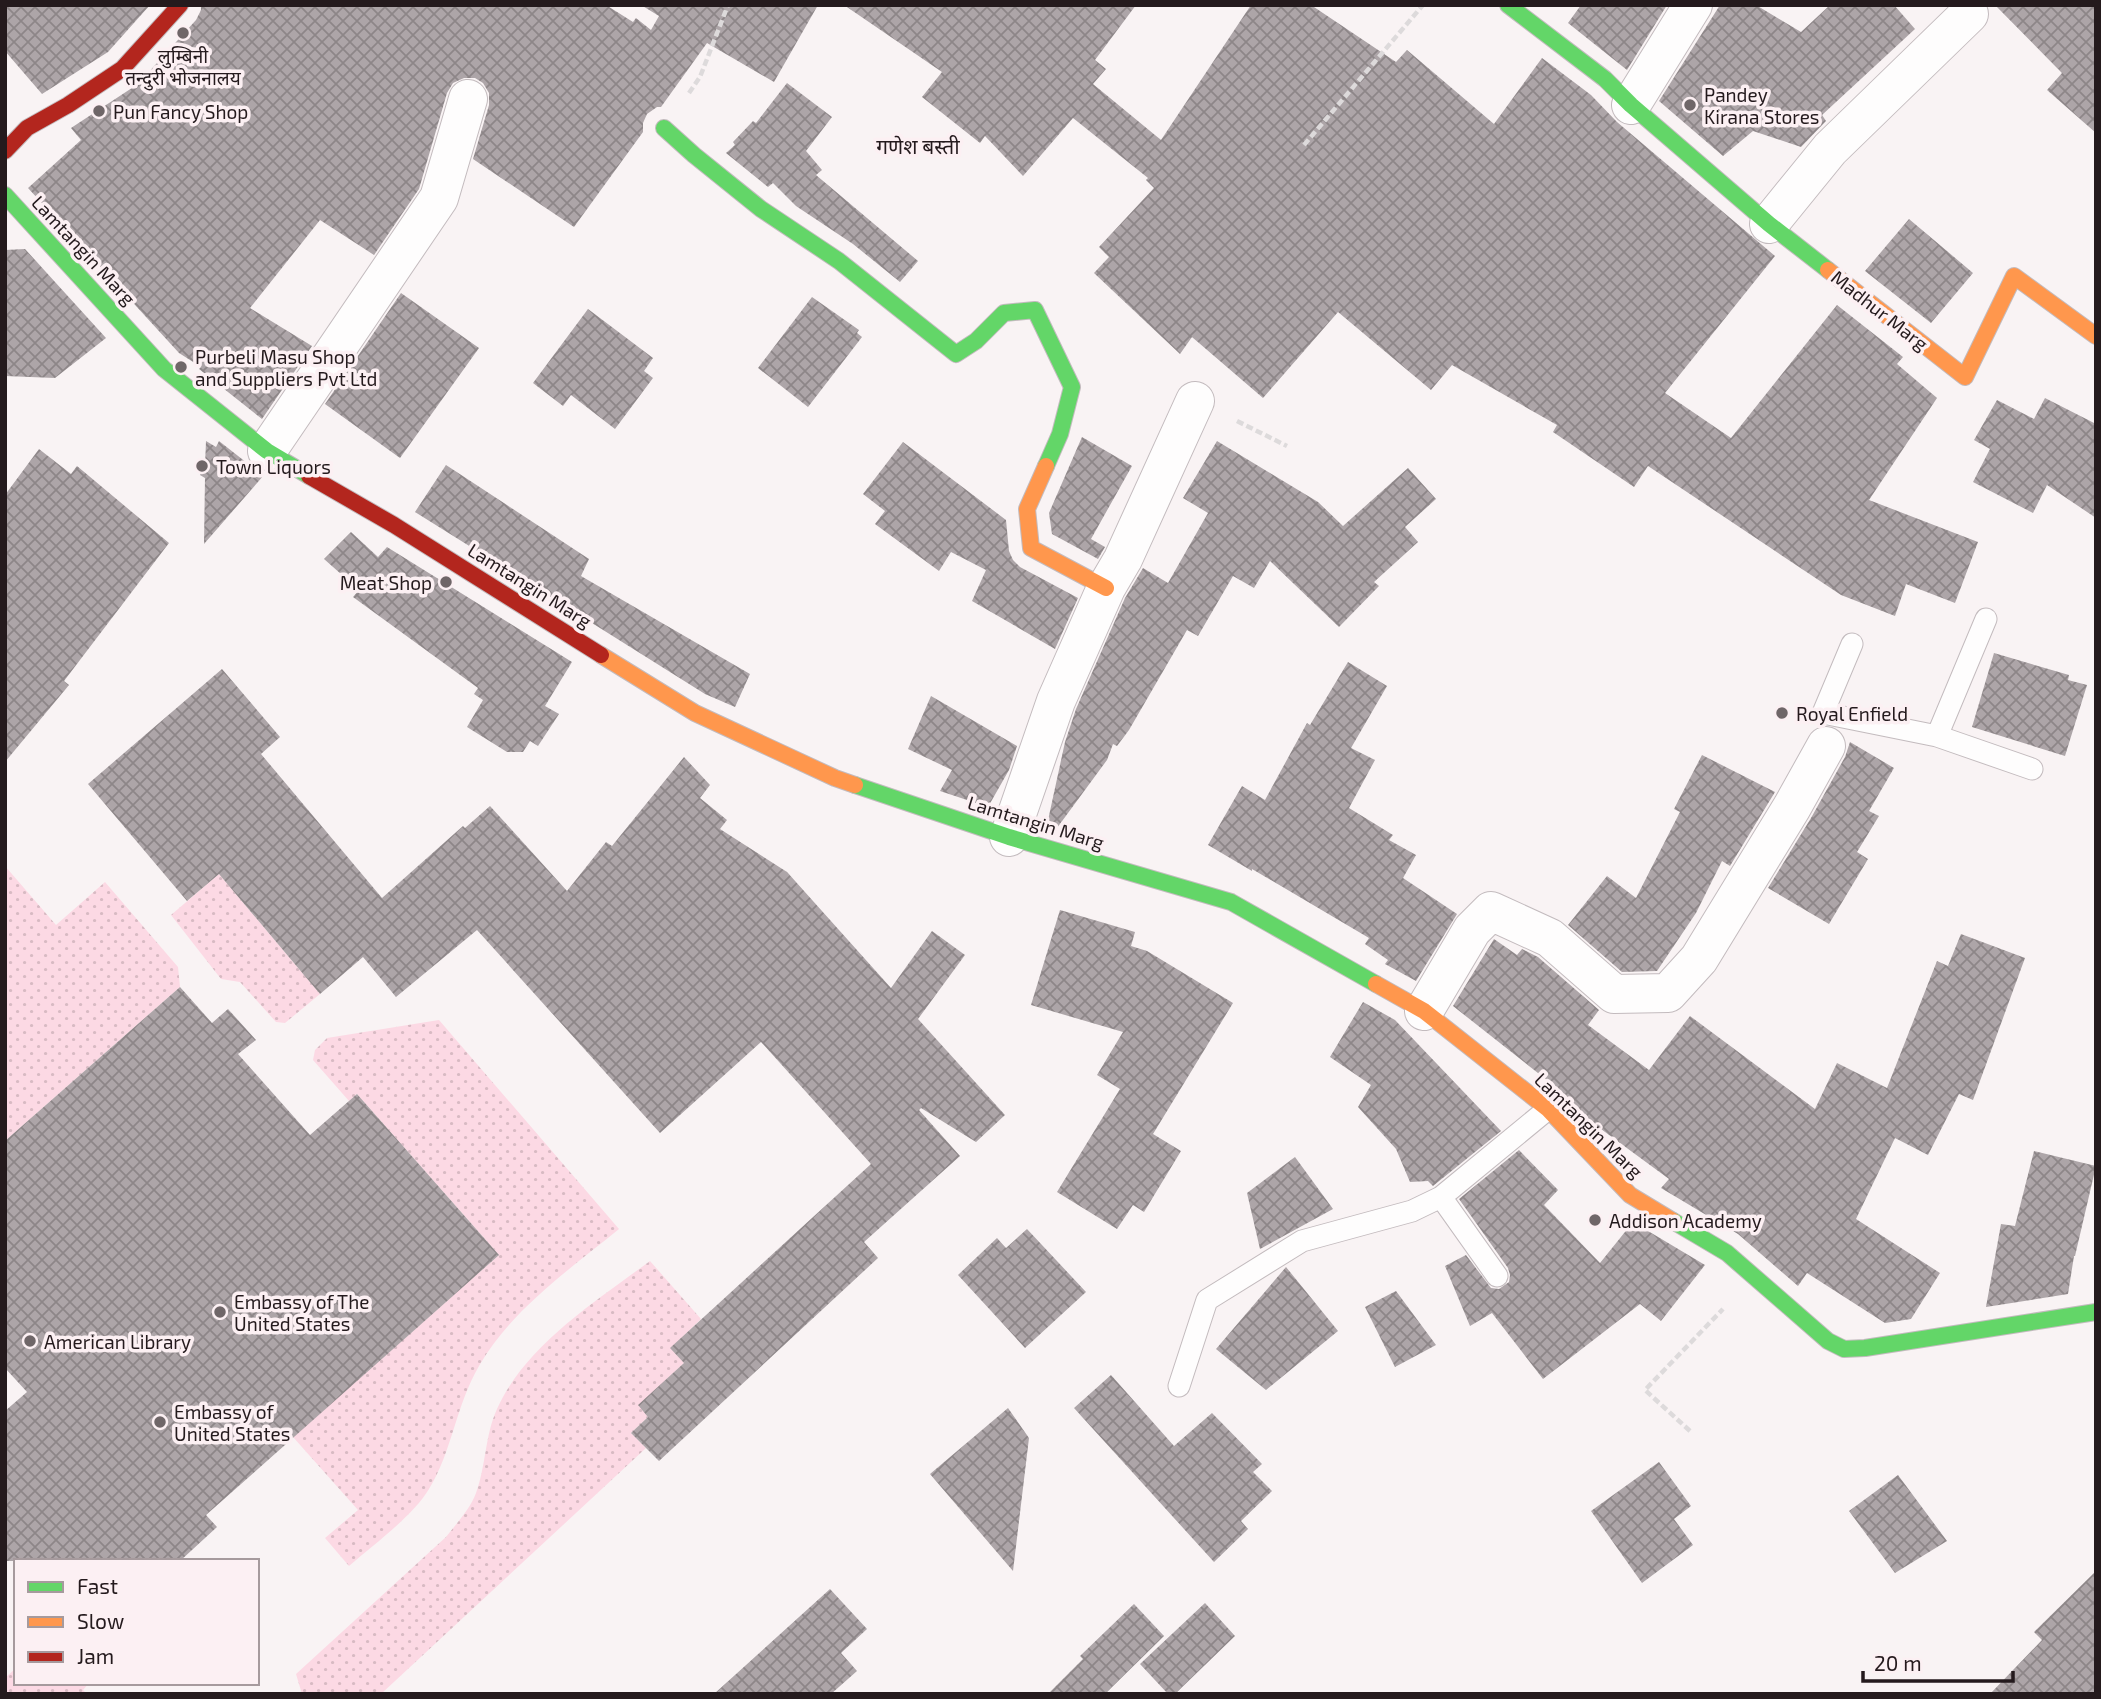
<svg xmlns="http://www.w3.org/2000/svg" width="2101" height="1699" viewBox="0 0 2101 1699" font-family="'Exo 2','Noto Sans Devanagari',sans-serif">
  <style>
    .grass { fill: url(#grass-dots) }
    .building { fill: url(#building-cross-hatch) }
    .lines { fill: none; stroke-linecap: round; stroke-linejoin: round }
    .lane-casing { stroke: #c3bbbe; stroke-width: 23 }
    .street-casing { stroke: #c3bbbe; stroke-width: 40 }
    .fast-casing { stroke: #c3bbbe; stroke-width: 18 }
    .slow-casing { stroke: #c3bbbe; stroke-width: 18 }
    .jam-casing { stroke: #c3bbbe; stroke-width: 18 }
    .path { stroke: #dddadb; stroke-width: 4.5; stroke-dasharray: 7 3.5; stroke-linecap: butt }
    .lane { stroke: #fefdfd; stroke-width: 21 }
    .street { stroke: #fefdfd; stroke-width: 38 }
    .fast { stroke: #63d668; stroke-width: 16 }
    .slow { stroke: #ff974d; stroke-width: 16 }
    .jam { stroke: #b3261e; stroke-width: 16 }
    .poi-dot { fill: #6f6668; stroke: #fcf0f3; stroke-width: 2.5 }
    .labels { text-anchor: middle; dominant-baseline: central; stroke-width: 7; stroke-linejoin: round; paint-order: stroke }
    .poi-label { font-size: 19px; fill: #241a1d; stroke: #fcf0f3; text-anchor: start }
    .street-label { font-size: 19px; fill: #241a1d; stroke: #fcf0f3 }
    .neighbourhood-label { font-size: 21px; fill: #241a1d; stroke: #fcf0f3 }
  </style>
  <defs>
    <pattern id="grass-dots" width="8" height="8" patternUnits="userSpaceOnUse" patternTransform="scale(1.75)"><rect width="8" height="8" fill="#fcd9e4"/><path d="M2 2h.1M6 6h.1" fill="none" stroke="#d8bac3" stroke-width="1.8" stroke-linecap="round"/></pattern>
    <pattern id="building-cross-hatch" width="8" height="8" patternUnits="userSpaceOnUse" patternTransform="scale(1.75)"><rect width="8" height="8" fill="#ada5a8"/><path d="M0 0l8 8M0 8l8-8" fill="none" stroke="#8d8688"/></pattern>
  </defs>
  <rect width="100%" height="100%" fill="#f9f3f4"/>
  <path class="grass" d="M5,866L56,925L105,882L178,967L180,987L5,1141Z
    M219,874L320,994L285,1023L276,1022L240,982L221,979L171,915Z
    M439,1020L619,1229C569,1270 512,1309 479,1366C456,1405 452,1452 429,1489C413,1516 373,1545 349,1566L325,1538L358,1510L293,1437L499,1255L357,1094L349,1101L313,1060L315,1050L327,1038Z
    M650,1261L701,1319L671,1348L684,1363L639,1405L648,1417L631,1433L646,1448L381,1694H302L296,1674L446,1537C457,1523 470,1509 476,1493C486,1466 485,1435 497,1409C525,1346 596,1301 650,1261Z
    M16,1668V1683H89L83,1690L87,1694H5V1678Z"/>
  <path class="building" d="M5,5H150L108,52L42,94L5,51Z
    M201,5H606L633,22L636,18L651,30L659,16L641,5H818L774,82L707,43L661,107H657L647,114L643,123V132L574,227L473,159L489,105V93L483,83L475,78H464L453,83L447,93L419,189L374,255L320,220L250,308L312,346L262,419L199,369L201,367L179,353L28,188L81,140L71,128L138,84L196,20L201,10Z
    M844,5H1136L1095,60L1106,69L1093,84L1161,140L1251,5H1311L1396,62L1407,50L1494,124L1542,58L1591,95L1617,122L1775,256L1665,393L1731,438L1837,305L1903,357L1897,364L1937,398L1869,500L1978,542L1955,603L1906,584L1895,616L1841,595L1648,466L1634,487L1553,432L1557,425L1452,365L1431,390L1338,312L1263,398L1192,337L1180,354L1094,273L1109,257L1099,247L1154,188L1146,180L1148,178L1073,118L1023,176L985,136L980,143L922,97L942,72Z
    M1581,5H1667L1627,70L1568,23Z
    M1720,5H1756L1801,32L1830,5H1894L1915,29L1822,115L1826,121L1801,147L1753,131L1723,156L1659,101Z
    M1995,5H2096V133L2047,90L2062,73Z
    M787,83L832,117L806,151L822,170L816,175L918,261L900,282L853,244L796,206L773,183L768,187L726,153L735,145L733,142L753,121L756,123Z
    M1909,219L1973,273L1931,323L1865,271Z
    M25,249L106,338L55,378L5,376V250Z
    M401,293L479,348L400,458L325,404Z
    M812,297L859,330L857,333L862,337L808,407L758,368Z
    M588,309L653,358L644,371L653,378L615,429L571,395L563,406L533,383Z
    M2045,398L2096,424V518L2047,485L2033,513L1973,482L1990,449L1974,440L1997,400L2034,419Z
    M1082,437L1132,466L1091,539L1105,547L1098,559L1052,534L1049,513Z
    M206,441L216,447L219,441L247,463L246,464L264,475L204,544L205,478L200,475L205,466Z
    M1217,441L1318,502L1343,526L1408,468L1436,499L1405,527L1418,542L1374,582L1379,586L1339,627L1270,561L1254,588L1233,576L1198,636L1187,630L1129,730L1117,746L1113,744L1107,760L1057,828L1047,825L1065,742L1076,709L1125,598L1143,568L1168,583L1208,513L1183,498Z
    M903,442L1006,520L1009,551L1013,560L1020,567L1078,598L1055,649L972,601L986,570L951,552L939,571L875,524L885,511L863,494Z
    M39,449L71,474L77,466L169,543L64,681L69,685L5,762V495Z
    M446,465L589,559L581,576L750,674L735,707L705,694L415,512Z
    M351,532L378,557L387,547L572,662L545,706L559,714L538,746L530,741L523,752H507L467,727L483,700L474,694L478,688L353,597L359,590L324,559Z
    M1994,653L2069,675L2068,680L2087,685L2065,756L1972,727Z
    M1348,662L1387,686L1351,748L1375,760L1349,808L1393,835L1389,840L1416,855L1403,878L1457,914L1416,981L1385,964L1388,960L1365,944L1369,938L1252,869V871L1208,845L1242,786L1265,800L1307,723L1310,725Z
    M222,669L280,737L261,754L382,898L463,826L465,828L490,806L567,891L606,842L612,846L684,757L710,785L700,798L727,820L720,829L787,872L891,988L932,931L965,955L918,1019L1005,1115L976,1142L921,1108L919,1110L960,1156L864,1242L878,1258L659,1461L631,1433L648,1417L638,1405L684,1363L670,1348L871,1164L761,1042L660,1133L477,930L396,997L363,957L320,994L219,874L187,901L88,784Z
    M931,696L1017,746L1009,770L988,807L940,791L952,770L908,749Z
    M1850,742L1894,768L1869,811L1879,816L1857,852L1868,859L1829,924L1768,888L1811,818L1845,757Z
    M1702,755L1775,792L1730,866L1722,861L1696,913L1657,971L1622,972L1568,925L1607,876L1636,898L1680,812L1674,809Z
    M1060,910L1135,932L1131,946L1147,951L1233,1003L1153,1134L1181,1151L1144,1212L1133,1205L1117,1229L1057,1192L1120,1089L1097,1075L1123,1032L1031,1005Z
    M1961,934L2025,958L1973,1100L1959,1094L1928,1155L1895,1138L1856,1219L1940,1273L1911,1319L1885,1323L1807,1273L1798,1286L1738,1234L1661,1188L1669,1179L1586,1118L1562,1092L1453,1006L1494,939L1517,955L1522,949L1538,957L1599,1010L1588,1025L1649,1070L1690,1016L1815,1109L1837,1063L1887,1088L1937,961L1948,966Z
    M180,987L212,1023L228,1009L256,1040L238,1054L310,1135L357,1094L499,1255L206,1515L217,1527L180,1561H5V1411L27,1392L5,1368V1141Z
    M1363,1002L1395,1020L1501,1131L1433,1186L1428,1181L1410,1182L1396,1149L1358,1107L1371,1085L1330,1057Z
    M1519,1150L1558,1190L1544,1205L1600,1263L1633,1222L1705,1265L1661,1321L1640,1304L1543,1379L1492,1313L1470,1326L1445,1266L1466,1255L1491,1288L1499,1289L1509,1282L1510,1275L1508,1268L1459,1199Z
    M2034,1151L2096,1166L2075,1256H2074L2068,1294L1986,1307L2001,1224L2015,1226Z
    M1295,1157L1333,1209L1260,1249L1247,1193Z
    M1027,1229L1086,1292L1025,1348L958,1275L997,1238L1006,1248Z
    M1286,1267L1338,1331L1266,1390L1216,1349Z
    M1396,1291L1436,1345L1395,1367L1365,1307Z
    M1111,1375L1174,1446L1212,1413L1262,1464L1253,1472L1272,1491L1241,1521L1248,1529L1214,1562L1074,1408Z
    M1008,1408L1029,1438L1013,1571L930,1474Z
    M1659,1462L1691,1506L1674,1519L1693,1545L1642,1583L1591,1511Z
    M1898,1475L1947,1541L1895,1573L1849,1511Z
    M2096,1571V1694H1990L2042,1640L2034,1632Z
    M830,1589L867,1629L841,1653L857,1671L831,1694H714Z
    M1205,1603L1235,1636L1175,1694H1168L1140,1664Z
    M1134,1604L1164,1636L1105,1694H1048L1083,1659L1080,1656Z"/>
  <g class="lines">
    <g class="lane-casing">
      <path id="lane" d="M1852,644L1823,713L1937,736L2032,769
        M1937,736L1986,619
        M1497,1276L1441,1197L1548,1109
        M1179,1386L1207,1300L1302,1241L1412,1211L1441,1197"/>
    </g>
    <g class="street-casing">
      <path id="street" d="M1631,105L1693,5
        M1769,224L1830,149L1969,14
        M267,451L439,198L468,99
        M1009,837L1056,701L1106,588L1123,559L1195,401
        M1424,1011L1472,930L1491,911L1550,938L1614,994L1668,993L1699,959L1792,807L1826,746"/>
    </g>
    <g class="fast-casing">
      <path id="fast" d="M1508,5L1605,79L1631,105L1769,224L1828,270
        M664,128L694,155L761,209L839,261L956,354L976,341L1004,313L1035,310L1072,387L1060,434L1046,466
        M5,195L164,369L267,451L309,476
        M855,785L1009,837L1231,902L1376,984
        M1673,1221L1727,1253L1828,1341L1844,1349L1865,1348L2096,1312"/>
    </g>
    <g class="slow-casing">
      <path id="slow" d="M1828,270L1965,377L2014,276L2096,336
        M1046,466L1027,509L1031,548L1106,588
        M601,655L695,713L835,778L855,785
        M1376,984L1424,1011L1548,1109L1630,1195L1673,1221"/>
    </g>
    <g class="jam-casing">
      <path id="jam" d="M5,151L27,128L68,105L122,69L180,5
        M309,476L394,525L601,655"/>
    </g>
    <path class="path" d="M689,93L700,77L728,5
      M1304,145L1423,5
      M1237,421L1287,446
      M1690,1431L1645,1390L1723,1309"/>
    <use href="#lane" class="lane"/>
    <use href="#street" class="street"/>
    <use href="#fast" class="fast"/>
    <use href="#slow" class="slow"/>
    <use href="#jam" class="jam"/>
  </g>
  <g class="poi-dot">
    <circle cx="183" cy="33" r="7"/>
    <circle cx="1690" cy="105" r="7"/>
    <circle cx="99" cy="111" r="7"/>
    <circle cx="181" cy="367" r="7"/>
    <circle cx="202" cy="466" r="7"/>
    <circle cx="446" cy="582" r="7"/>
    <circle cx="1782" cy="713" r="7"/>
    <circle cx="1595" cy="1220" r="7"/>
    <circle cx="220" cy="1312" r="7"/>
    <circle cx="30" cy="1341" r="7"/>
    <circle cx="160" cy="1422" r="7"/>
  </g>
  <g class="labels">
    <g class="poi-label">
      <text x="183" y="55" text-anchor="middle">लुम्बिनी<tspan x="183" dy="22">तन्दुरी भोजनालय</tspan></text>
      <text x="1704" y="94">Pandey<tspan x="1704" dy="22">Kirana Stores</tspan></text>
      <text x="113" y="111">Pun Fancy Shop</text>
      <text x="195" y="356">Purbeli Masu Shop<tspan x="195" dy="22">and Suppliers Pvt Ltd</tspan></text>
      <text x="216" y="466">Town Liquors</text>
      <text x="432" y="582" text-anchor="end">Meat Shop</text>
      <text x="1796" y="713">Royal Enfield</text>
      <text x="1609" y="1220">Addison Academy</text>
      <text x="234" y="1301">Embassy of The<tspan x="234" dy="22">United States</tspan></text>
      <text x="44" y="1341">American Library</text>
      <text x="174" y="1411">Embassy of<tspan x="174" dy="22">United States</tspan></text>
    </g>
    <g class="street-label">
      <text transform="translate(84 250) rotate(47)">Lamtangin Marg</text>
      <text transform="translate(1880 310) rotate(38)">Madhur Marg</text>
      <text transform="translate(530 585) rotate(32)">Lamtangin Marg</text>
      <text transform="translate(1036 822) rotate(17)">Lamtangin Marg</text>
      <text transform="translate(1589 1125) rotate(44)">Lamtangin Marg</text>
    </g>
    <g class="neighbourhood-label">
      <text x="918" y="145">गणेश बस्ती</text>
    </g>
  </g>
  <rect width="2101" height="1699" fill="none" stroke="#241a1d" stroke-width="14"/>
  <rect x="14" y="1559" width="245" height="126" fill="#fcf0f3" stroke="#a69a9d" stroke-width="2"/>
  <rect x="28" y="1582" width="35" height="10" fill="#63d668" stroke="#a69a9d" stroke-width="2"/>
  <text x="77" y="1594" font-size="21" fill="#241a1d">Fast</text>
  <rect x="28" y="1617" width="35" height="10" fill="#ff974d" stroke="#a69a9d" stroke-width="2"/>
  <text x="77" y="1629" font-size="21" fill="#241a1d">Slow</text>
  <rect x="28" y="1652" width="35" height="10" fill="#b3261e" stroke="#a69a9d" stroke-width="2"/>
  <text x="77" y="1664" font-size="21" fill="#241a1d">Jam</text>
  <path d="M1863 1671v10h150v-10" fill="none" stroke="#241a1d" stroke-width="3.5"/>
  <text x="1874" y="1671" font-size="21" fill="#241a1d" stroke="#fcf0f3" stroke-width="5" paint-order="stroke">20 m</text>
</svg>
